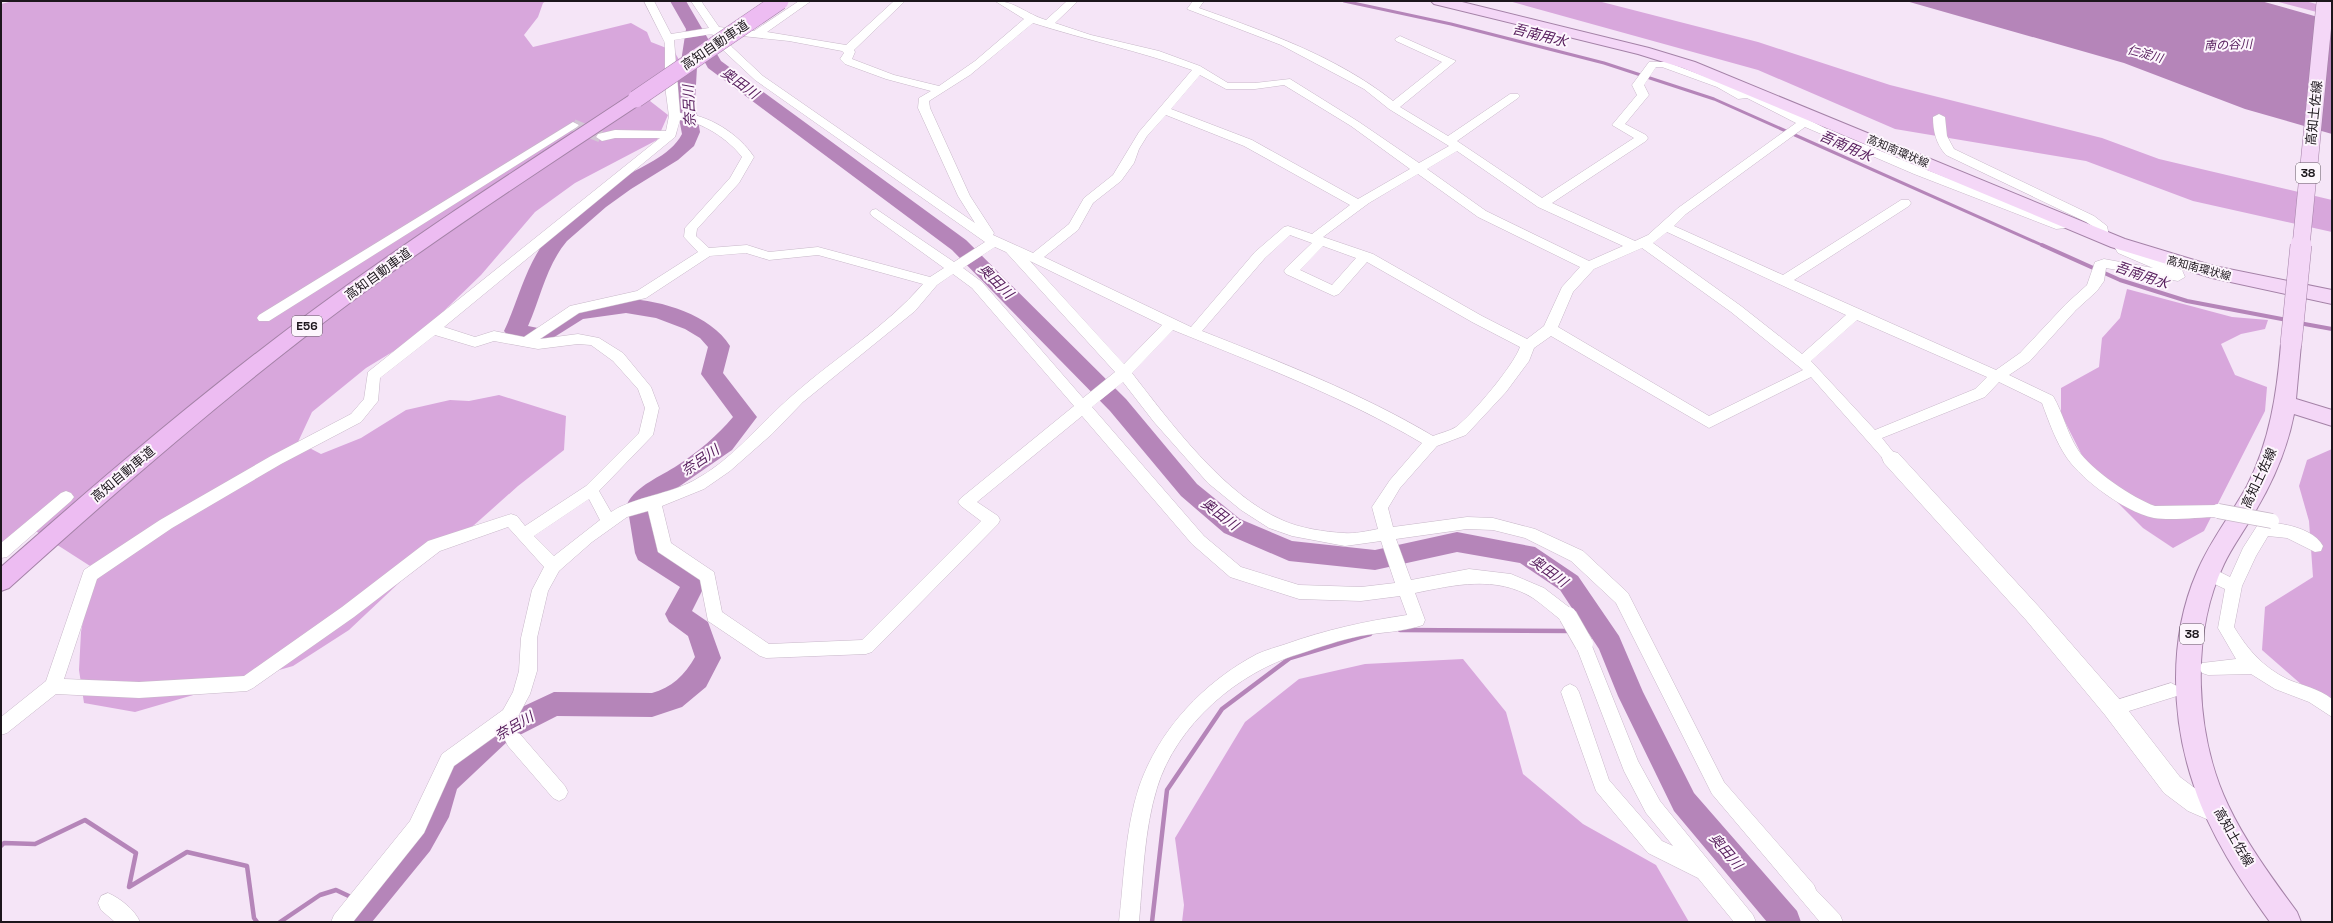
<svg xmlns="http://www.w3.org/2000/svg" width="2333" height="923" viewBox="0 0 2333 923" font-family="'Space Grotesk','Noto Sans JP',sans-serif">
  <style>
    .forest { fill: #d8a7dc }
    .water { fill: #b585b9 }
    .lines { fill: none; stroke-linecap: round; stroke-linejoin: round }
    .stream-far2 { stroke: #b585b9; stroke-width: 3 }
    .stream-far1 { stroke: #b585b9; stroke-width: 4 }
    .stream { stroke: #b585b9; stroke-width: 4.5 }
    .river { fill: #b585b9; fill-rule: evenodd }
    .minor-tunnel { stroke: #d4c6d6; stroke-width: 12; stroke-dasharray: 12 6; stroke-linecap: butt }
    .minor-casing { stroke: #c8b8c9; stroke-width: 1 }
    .tertiary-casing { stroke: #c8b8c9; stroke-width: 1 }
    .primary-casing { stroke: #a482a7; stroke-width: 2 }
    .motorway-casing { stroke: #a482a7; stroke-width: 2 }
    .minor { fill: #fff; fill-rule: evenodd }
    .tertiary { fill: #fff; fill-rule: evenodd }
    .primary { fill: #f4d7f7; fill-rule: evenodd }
    .motorway { fill: #edbcf2; fill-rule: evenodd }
    .minor-bridge-far1-casing { stroke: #c8b8c9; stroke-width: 16; stroke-linecap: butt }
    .minor-bridge-casing { stroke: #c8b8c9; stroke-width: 19; stroke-linecap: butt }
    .primary-bridge-far1-casing { stroke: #a482a7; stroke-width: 18; stroke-linecap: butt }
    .primary-bridge-casing { stroke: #a482a7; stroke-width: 22; stroke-linecap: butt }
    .motorway-bridge-casing { stroke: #a482a7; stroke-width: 18; stroke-linecap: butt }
    .minor-bridge-far1 { stroke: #fff; stroke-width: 14 }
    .minor-bridge { stroke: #fff; stroke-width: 18 }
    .primary-bridge-far1 { stroke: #f4d7f7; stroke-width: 17 }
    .primary-bridge { stroke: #f4d7f7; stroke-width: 21 }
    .motorway-bridge { stroke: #edbcf2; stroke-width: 17 }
    .labels { text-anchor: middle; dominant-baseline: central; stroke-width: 4; stroke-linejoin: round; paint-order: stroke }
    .far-street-label { font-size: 11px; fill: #1c161c; stroke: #fdf6fd }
    .far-water-label { font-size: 12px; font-style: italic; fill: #541a5a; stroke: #fdf6fd }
    .shield { fill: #fdf6fd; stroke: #605960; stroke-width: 1 }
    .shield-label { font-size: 12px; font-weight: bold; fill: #1c161c }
    .street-label { font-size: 13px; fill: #1c161c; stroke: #fdf6fd }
    .water-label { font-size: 14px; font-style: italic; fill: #541a5a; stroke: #fdf6fd }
  </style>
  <rect width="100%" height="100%" fill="#f5e5f7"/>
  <path class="forest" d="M13,1H546L543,3L538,17L524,35L533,47L631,23L647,32L651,42L674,51L682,65L650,101L668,115L657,140L575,183L535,212L481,275L417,337L366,368L312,412L298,442L321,454L361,438L406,410L450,400L469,401L499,395L566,416L564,450L518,486L473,526L401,581L349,630L293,666L135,712L84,703L79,670L81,632L88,593L101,573L34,530L1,550V4Z
    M1509,1H1598L1758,42L1890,85L2102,138L2159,159L2332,200V232L2193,201L2086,161L1895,129L1758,70Z
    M2275,1H2305L2328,7L2332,16Z
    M2127,289L2232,317L2268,320L2265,329L2241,334L2221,344L2235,375L2267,387L2265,411L2204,531L2173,548L2143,528L2094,479L2061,414V388L2099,367L2102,338L2120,318Z
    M2332,449V700L2302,685L2262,650L2265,607L2313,577L2309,521L2299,486L2307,460Z
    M1463,659L1506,712L1523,774L1583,824L1656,865L1689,922H1182L1184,905L1175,838L1245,722L1299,679L1365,664Z"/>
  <path class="water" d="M1906,1H2261L2332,21V134L2245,109L2124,63Z"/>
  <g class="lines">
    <path class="stream-far2" d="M1344,1L1451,24L1604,63L1714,99L2044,246"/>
    <path class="stream-far1" d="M2042,245L2120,280L2187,301L2287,320
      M2299,323L2332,329"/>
    <path class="stream" d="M1400,630L1572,631
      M1582,631H1601
      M1,846L4,843L35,844L85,820L136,853L129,887L187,852L247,866L254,918L257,922
      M280,922L320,895L336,890L353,898
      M1152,922L1167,790L1222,709L1290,658L1370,634"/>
    <path class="river" d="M670,1H686L721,61L966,240L1126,399L1197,484L1240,519L1292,541L1375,550L1457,532L1535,547L1578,576L1619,636L1643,692L1694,793L1797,911L1801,922H1767L1674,811L1618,696L1599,649L1560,590L1520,563L1457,552L1375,570L1289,561L1224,533L1181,496L1110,411L952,250L708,68L698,50L695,102L700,132L694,146L678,160L631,189L606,207L567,241C546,266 541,297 528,326L538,328L571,308L578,306C593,304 611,298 627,299C661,300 711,315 730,346L723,373L757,417L732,450L651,506L658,548L703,576L706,583L692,611L708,622L721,658L706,687L682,707L652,717L557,716L508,741L457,789L449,817L430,851L372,922H338L342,911L410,831L422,811L435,773L488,723L554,692L652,693C671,688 685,675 695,657L688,636L669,622L665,614L680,587L638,560L635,553L627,504C637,485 660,477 678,465C699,451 717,436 733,417L701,374L708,347L700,338L685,329L656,318L626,313L583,319L548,341L541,343L508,336L504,331C520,297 527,258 554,231C573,212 596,195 619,180C639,167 670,157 682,134L678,113V81L686,29Z"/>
    <path class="minor-tunnel" d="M573,125L602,137"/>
    <g class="minor-casing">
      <path id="minor" d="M644,1H654L671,34L709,28L691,1H701L719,27L754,31L799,1H811L767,32L846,45L894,1H905L854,50L855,52L852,59L894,75L939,86L975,61L1024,19L995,1C1015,1 1026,14 1046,20L1067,1H1078L1055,23L1091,35L1159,51L1200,66L1228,83H1255L1290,79L1359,122L1419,163L1449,146L1389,109L1364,89L1281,45L1187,9L1193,1H1204L1199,8C1266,32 1336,56 1393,101L1442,62L1396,41L1395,39L1400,36L1456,61L1400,107L1448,136L1510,94H1518L1520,96L1518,98L1457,141L1542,198L1634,138L1612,125L1637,95L1632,85L1649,62H1667L1730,86L1728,83L1730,81H1738L1753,92L1825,128L1922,168L2061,222L2076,221L2078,224L2076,227L2056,229L1914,174L1805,127L1686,214L1674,226L1783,275L1901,200H1909L1911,203L1909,206L1794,280L1996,370L2020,353L2066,304L2087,285L2095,262L2104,259L2153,268L2118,253L2112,243L2113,240H2123L2128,247L2182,270L2185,277L2178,281L2106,268L2104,281L2097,291L2076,310L2030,361L2009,375L2053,396C2063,413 2067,433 2078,450C2090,469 2134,499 2155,506L2218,505L2223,507L2226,511L2223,515L2218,517C2199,517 2172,521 2154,518C2127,513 2083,481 2067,458C2056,442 2049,422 2042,403L1999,382L1985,397L1882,438L1898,458L1896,462L1891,464L1886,462L1811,377L1709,428L1551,336L1534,348L1529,361L1506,392L1466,435L1437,446L1400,488L1388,508L1393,527L1467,517L1493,518L1535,529L1583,551L1628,593L1724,782L1814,885L1816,890L1840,915L1843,922H1820L1712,794L1616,603L1571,561L1525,538L1493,530L1467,529L1396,539L1411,580L1469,569L1511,574L1544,588L1574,611L1576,616L1574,621L1568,623L1562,621C1552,613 1543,605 1533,598C1496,575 1454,585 1415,593L1425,620L1423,625C1403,632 1381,632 1360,636C1340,640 1320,647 1299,654C1238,672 1176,725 1157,788C1144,830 1143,878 1139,922H1119C1124,878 1125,830 1139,787C1159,729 1204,682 1257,654C1266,650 1277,647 1286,644C1325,630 1366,621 1407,615L1400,596L1361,601L1299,599L1230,577L1192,544L1082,416L977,502L998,516L1000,520L998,524L872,652L866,654L766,658L760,656L708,621L700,580L658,552L648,511L627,517L592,542L559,571L548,591L537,638V671L530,694L515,722L454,766L424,833L353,922H331L334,915L410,821L442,754L503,710L513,692L519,671L521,638L532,590L544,567L508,527L440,551L354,617L253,688L247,691L139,698L56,694L7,733L1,735V717L46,681L84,570L160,520L271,456L351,414L364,399L368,372L660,138H615L602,141L596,137L598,134L615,130L666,131L669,116L665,86V43ZM1033,23C1086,40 1140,51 1192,70L1139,132L1113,175L1084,198L1069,224L1033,253L993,235L994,233L970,196L930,108L929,101L970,75ZM712,34L724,51L755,80L985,242L954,262L876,209L872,210L870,213L872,216L944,268L930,277L818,247L769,252L747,245L709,248L696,236L697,229L739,183L754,157C739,134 708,114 680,113L674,40ZM723,34L789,41L842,51L844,53L840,59L845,64L886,79L931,91L919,98L918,108L958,196L975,223L763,76L732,47ZM1656,67H1662L1717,87L1738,99L1747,98L1796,123L1678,208L1648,235L1635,241L1552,203L1646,141L1648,138L1646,135L1625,124L1649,95L1644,85ZM1200,75L1226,89H1255L1284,85L1351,126L1410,169L1358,199L1252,140L1171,109ZM1166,115L1244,146L1350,205L1312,234L1288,226L1284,227L1255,252L1191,327L1044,257L1078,230L1093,203L1121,181L1134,163L1139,149L1147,136ZM680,120C702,121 729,140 742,157L730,178L685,228L684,237L698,252L637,291L570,306L524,337L494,331L475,337L444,327L675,137ZM1457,151L1538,207L1623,246L1589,261L1486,211L1427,169ZM1418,174L1478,217L1580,267L1562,287L1544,326L1527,339L1482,316L1373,254L1323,237L1369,203ZM1667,232L1846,315L1802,354L1741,306L1653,243ZM1290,235L1312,243L1286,268L1284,271L1286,274L1334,296L1339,294L1367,262L1472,322L1520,347C1514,365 1472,415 1456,427C1450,431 1440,433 1433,436C1361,393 1280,362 1202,331L1265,258ZM1323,246L1356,258L1332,285L1300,270ZM995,247L1006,252L1115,372L1083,398L982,282L963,268ZM1642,248L1731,312L1803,370L1709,416L1558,327L1573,292L1594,269ZM746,253L769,260L818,255L923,284C886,327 836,357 794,394C760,423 733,460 693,481C669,494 631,498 611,512L599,491L653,435L659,408L651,387L623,353L599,338L578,334L540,339L579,313L646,298L710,256ZM1029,260L1030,261L1162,325L1124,364ZM953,274L972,288L1074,406L961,498L958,502L961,506L981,521L862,640L769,644L722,612L714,572L671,543L662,506L704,489L730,471L772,434L803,402L915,311L937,285ZM1857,320L1987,377L1975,389L1875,430L1811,361ZM1173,330C1257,364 1344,397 1422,443L1390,480L1372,507L1378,529C1367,531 1355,534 1344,533C1325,532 1299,528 1282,520C1224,495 1170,422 1132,373ZM435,335L475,347L494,341L538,349L578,344L591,345L613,361L638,389L645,408L639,433L586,486L525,526L517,516L511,514L428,541L342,607L244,676L139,682L64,679L97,579L172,528L281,464L361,422L378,401L380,378ZM1123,382L1154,422L1208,483L1241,510L1269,528L1292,536L1345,546L1381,541L1395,583L1361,587L1299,585L1241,567L1204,536L1092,407ZM589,499L600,520L554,556L534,536Z
        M1939,114L1945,117L1947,136L1954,149L2094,216L2107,226L2109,236L2108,239H2098L2095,228L2086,222L1946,155C1936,144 1933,131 1933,117Z
        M573,122L579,125L577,127L269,321H259L257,318L259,315Z
        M66,491L71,493L74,497L71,501L7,557L1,558V543L61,493Z
        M2270,523C2286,523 2315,530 2323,546L2321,551L2315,552L2287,538L2268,536L2256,556L2242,586L2234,627C2248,650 2263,667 2287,679C2303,686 2318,688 2332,699V717L2309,702L2275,689L2251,674L2208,675L2202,673L2199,668L2202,663L2236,659L2218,628L2225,589L2202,578L2200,573L2202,568L2208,566L2230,577L2243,548L2257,526Z
        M1582,634L1588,636L1638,761L1660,801L1753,915L1756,922H1734L1698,878L1648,853L1596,791L1561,692L1564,687L1570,684L1576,687L1579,692L1609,780L1662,841L1673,846L1646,813L1624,771L1574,641L1576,636Z
        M2171,683L2177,686L2180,691L2177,696L2113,716L2107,713L2104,708L2107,703Z
        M514,732L520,734L565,786L568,792L565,798L559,801L553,798L508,746L505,740L508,734Z
        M108,893C120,898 135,910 140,922H115L101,910L98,903L101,896Z"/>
    </g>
    <g class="tertiary-casing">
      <path id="tertiary" d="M1891,451L1898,453L2040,608L2121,701L2180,777L2204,795L2226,805L2230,813L2226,821L2218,824L2188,811L2164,793L2105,715L2026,620L1884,463L1882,458L1884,453Z"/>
    </g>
    <g class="primary-casing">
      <path id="primary" d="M1431,1H1458L1649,48L1695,62L2125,239L2214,266L2332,290V304L2212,278L2111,247L1683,68L1638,54L1434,4Z
        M2291,337L2298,339L2301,344L2296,399L2332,410V426L2294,414C2287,450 2272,484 2253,515C2244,531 2232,547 2224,564C2190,634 2195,736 2228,805C2246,843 2272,878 2297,912L2301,922H2270C2240,880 2210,835 2194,786C2171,719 2168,638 2197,572C2210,541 2231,515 2247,486C2270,441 2277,393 2281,344L2284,339Z"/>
    </g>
    <g class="motorway-casing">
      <path id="motorway" d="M636,94L642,95L644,99L642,103C544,168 445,232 351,302C231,391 120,488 9,588L1,591V567C110,471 220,377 338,292C433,223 532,160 630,95Z"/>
    </g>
    <use href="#minor" class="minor"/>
    <use href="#tertiary" class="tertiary"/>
    <use href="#primary" class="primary"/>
    <use href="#motorway" class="motorway"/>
    <g class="minor-bridge-far1-casing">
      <path id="minor-bridge-far1" d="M2218,511L2272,521"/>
    </g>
    <g class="minor-bridge-casing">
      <path id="minor-bridge" d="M1568,616L1584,644"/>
    </g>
    <g class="primary-bridge-far1-casing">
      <path id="primary-bridge-far1" d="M2301,246L2325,3"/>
    </g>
    <g class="primary-bridge-casing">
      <path id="primary-bridge" d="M2291,344L2301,245"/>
    </g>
    <g class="motorway-bridge-casing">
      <path id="motorway-bridge" d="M636,99L780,1"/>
    </g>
    <use href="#minor-bridge-far1" class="minor-bridge-far1"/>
    <use href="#minor-bridge" class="minor-bridge"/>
    <use href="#primary-bridge-far1" class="primary-bridge-far1"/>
    <use href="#primary-bridge" class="primary-bridge"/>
    <use href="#motorway-bridge" class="motorway-bridge"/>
  </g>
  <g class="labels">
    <g class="far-street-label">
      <text transform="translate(1898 151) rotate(23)">高知南環状線</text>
      <text transform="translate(2199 268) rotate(15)">高知南環状線</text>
    </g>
    <g class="far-water-label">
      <text transform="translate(2228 45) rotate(-2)">南の谷川</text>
      <text transform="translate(2145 54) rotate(15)">仁淀川</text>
    </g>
    <g class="shield">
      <rect x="2296" y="163" width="24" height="20" rx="3"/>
      <rect x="292" y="316" width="30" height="20" rx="3"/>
      <rect x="2180" y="624" width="24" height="20" rx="3"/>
    </g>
    <g class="shield-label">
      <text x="2308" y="173">38</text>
      <text x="307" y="326">E56</text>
      <text x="2192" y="634">38</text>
    </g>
    <g class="street-label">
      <text transform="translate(715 45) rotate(-34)">高知自動車道</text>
      <text transform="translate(2314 113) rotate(-84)">高知土佐線</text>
      <text transform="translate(378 274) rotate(-36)">高知自動車道</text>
      <text transform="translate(123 474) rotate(-40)">高知自動車道</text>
      <text transform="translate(2259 478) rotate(-65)">高知土佐線</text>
      <text transform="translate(2234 837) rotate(60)">高知土佐線</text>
    </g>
    <g class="water-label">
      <text transform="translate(1540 35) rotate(14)">吾南用水</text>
      <text transform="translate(740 83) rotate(36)">奥田川</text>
      <text transform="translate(689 106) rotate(-93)">奈呂川</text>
      <text transform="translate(1846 146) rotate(24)">吾南用水</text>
      <text transform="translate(2142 275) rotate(19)">吾南用水</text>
      <text transform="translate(996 281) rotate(45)">奥田川</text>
      <text transform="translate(700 460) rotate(-34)">奈呂川</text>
      <text transform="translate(1220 514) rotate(37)">奥田川</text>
      <text transform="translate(1549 571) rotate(36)">奥田川</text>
      <text transform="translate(514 726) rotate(-30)">奈呂川</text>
      <text transform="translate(1726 851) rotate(50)">奥田川</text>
    </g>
  </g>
  <rect width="2333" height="923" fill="none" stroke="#1c161c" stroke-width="4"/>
</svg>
